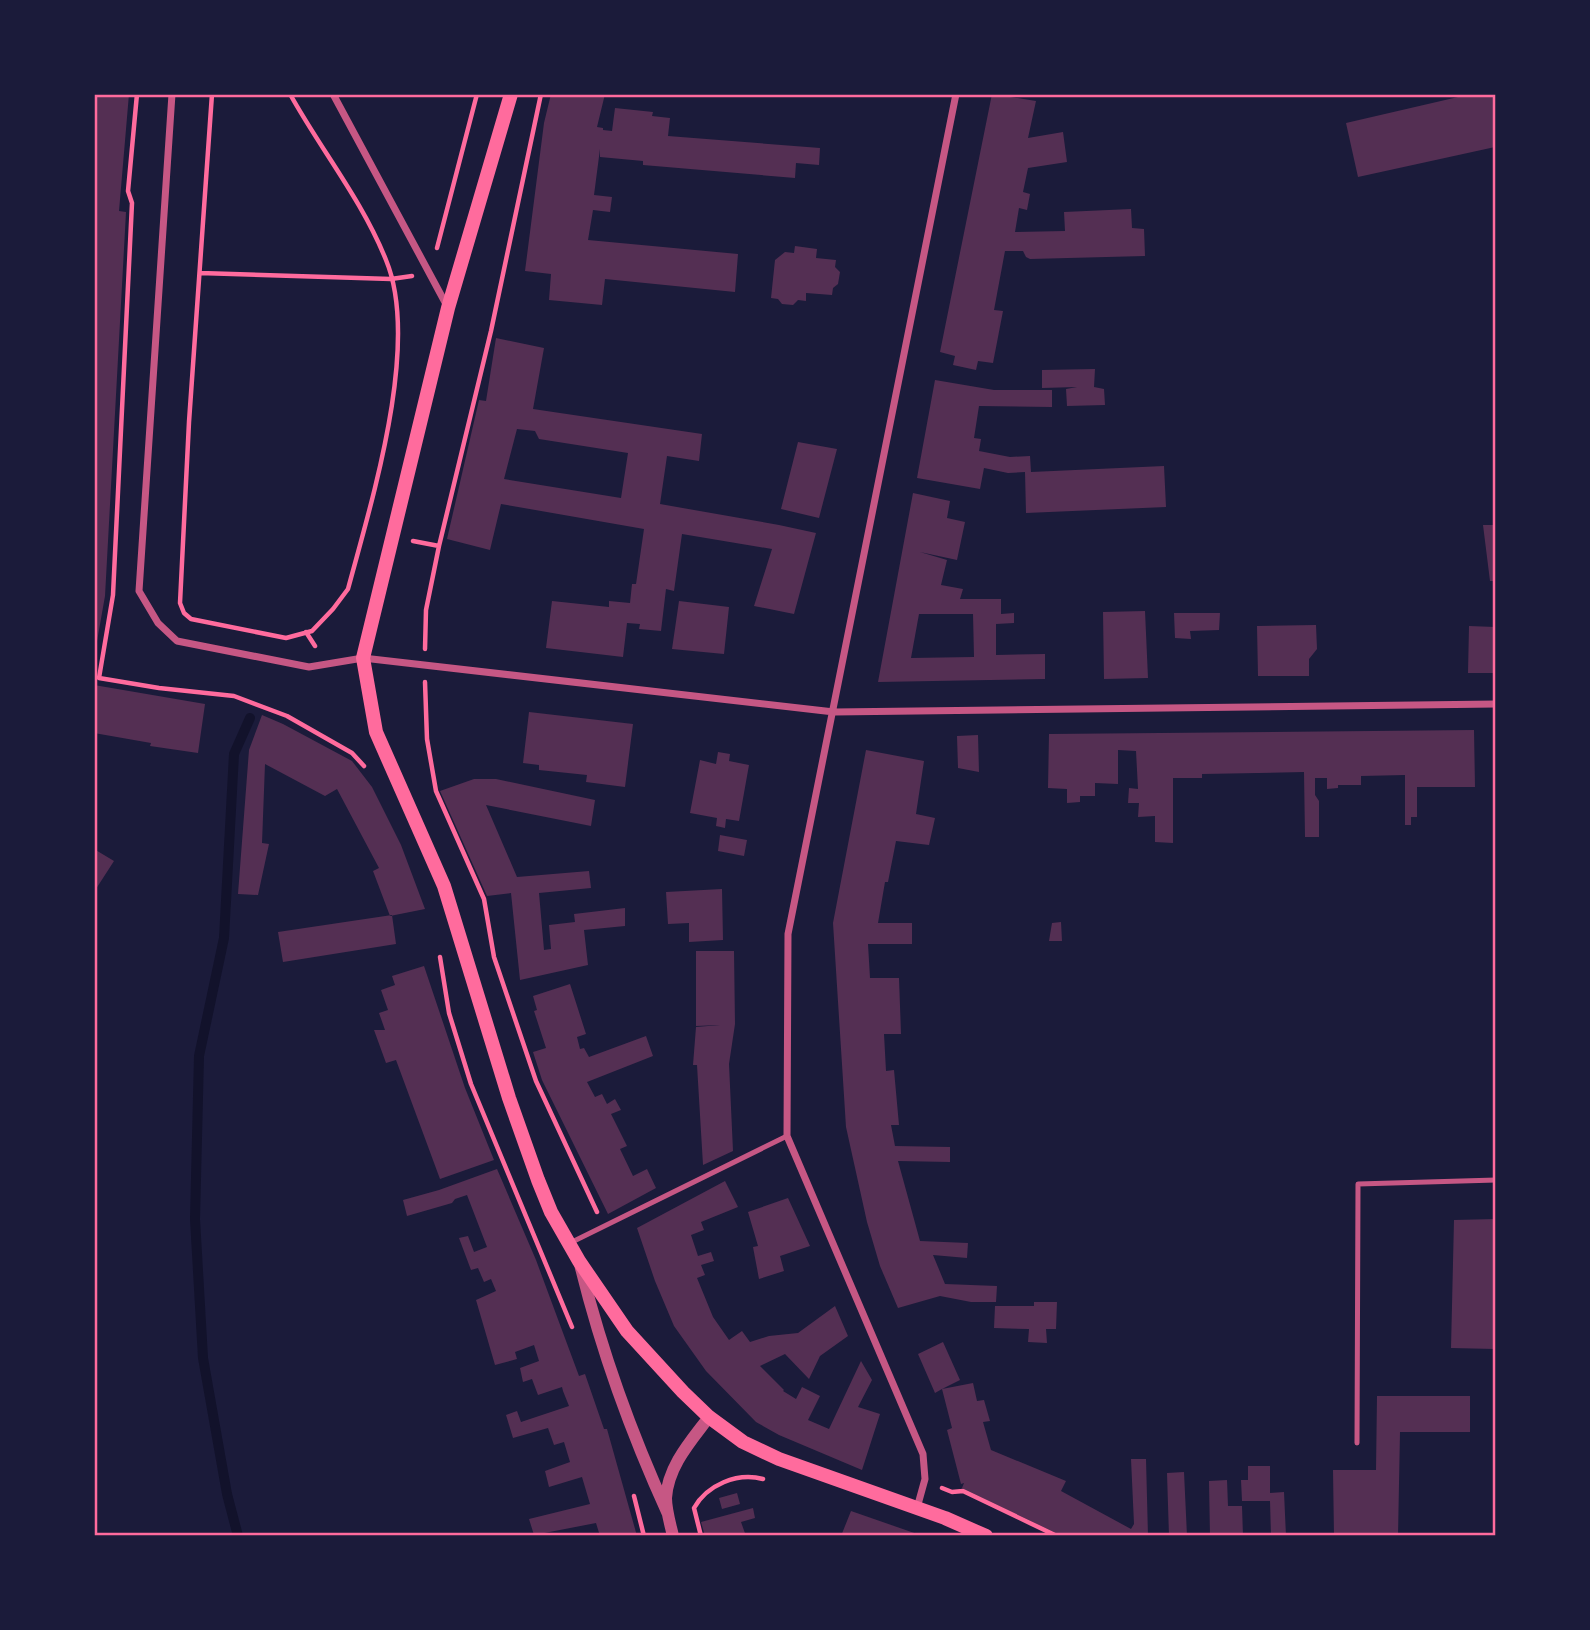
<svg xmlns="http://www.w3.org/2000/svg" width="1590" height="1630" viewBox="0 0 1590 1630" font-family="Bitter,serif">
  <style>
    .lines { fill: none; stroke-linecap: round; stroke-linejoin: round }
    .stream { stroke: #12122b; stroke-width: 10 }
    .building { fill: #542f53; fill-rule: evenodd }
    .path { stroke: #ff6b9d; stroke-width: 4.5 }
    .service { stroke: #c65784; stroke-width: 5 }
    .minor { stroke: #c65784; stroke-width: 7 }
    .tertiary { stroke: #c65784; stroke-width: 12 }
    .secondary { stroke: #ff6b9d; stroke-width: 14 }
    .neatline { fill: none; stroke: #ff6b9d; stroke-width: 2.5 }
  </style>
  <rect width="100%" height="100%" fill="#1b1b3a"/>
  <g class="lines">
    <path class="stream" d="M238,1536L227,1494L203,1358L195,1219L199,1056L224,938L234,754L250,718"/>
  </g>
  <path class="building" d="M94,94H129L119,211L126,212L105,596L96,647Z
    M551,94H605L597,127L603,128V130L612,131L615,108L653,112L652,116L670,118L668,136L820,148L819,165L796,163L795,178L643,165V161L600,157V149L594,195L612,197L610,212L593,210L588,240L738,254L735,292L605,279L602,305L549,300L551,274L525,271L544,123Z
    M992,94L1036,101L1028,138L1063,132L1067,162L1028,168L1023,192L1030,194L1027,210L1019,208L1015,232L1065,231L1064,212L1131,209L1132,228L1144,229L1145,256L1030,259L1026,257L1023,251H1005L994,310L1003,311L993,363L978,361L976,370L953,365L955,356L940,352Z
    M1471,94H1495V147L1358,177L1346,123Z
    M795,246L817,249L816,258L836,260L835,267L840,272L838,284L833,288L832,295L806,293V301L798,300L793,305L782,304L778,299L771,298L775,260L785,252L794,253Z
    M496,338L544,348L533,409L702,434L699,461L667,456L660,504L779,525L816,533L794,614L754,606L772,549L682,534L674,591L666,589L661,631L639,629L640,624L627,623L623,657L546,648L552,601L609,607V601L630,603L632,584H636L644,529L501,504L490,550L447,539L479,400L486,401ZM517,429L535,431L539,439L628,453L621,498L504,479Z
    M1095,369L1094,387L1104,389L1105,405L1067,406L1066,389L1077,387L1042,388V370Z
    M935,380L994,390H1052V407L979,406L974,438L981,439L979,451L1010,457L1030,456L1031,472L1164,466L1166,507L1026,513L1025,472L1008,473L984,468L980,489L917,478Z
    M798,442L837,449L819,518L781,509Z
    M913,493L950,501L947,518L965,522L957,560L920,552L947,560L941,585L963,589L960,599H1001V614L1014,613V623L996,624V655L1045,654V679L878,682ZM919,614H973L974,657L911,658Z
    M1483,525H1495V581H1490Z
    M679,601L729,607L724,654L672,649Z
    M1145,611L1148,678L1104,679L1103,612Z
    M1174,613H1220L1219,630L1190,631L1191,639L1175,638Z
    M1316,625L1317,649L1309,659V676H1258L1257,626Z
    M1469,626L1495,627V673H1468Z
    M94,685L205,704L198,753L150,746L151,743L94,733Z
    M529,712L633,724L625,787L586,782L587,775L539,770V765L523,763Z
    M262,715L283,724L352,761L372,787L401,845L425,909L390,916L373,871L379,868L337,789L325,796L265,764L262,843L269,844L258,895L238,894L249,750Z
    M1474,730L1475,787H1417V817H1411V825H1405V775L1361,776V785H1338V788L1327,789V778H1315V795L1319,801V837H1305L1304,772L1202,774V778H1173V843L1155,842V816L1138,817L1139,803H1128L1129,788L1138,789L1136,751L1118,750V784L1095,783V796H1080V802L1067,803V789L1048,788L1049,734Z
    M978,735L979,772L958,768L957,736Z
    M866,750L924,761L916,814L935,818L929,845L896,841L888,882H885L878,923H912V944H868L870,978H899L901,1034H884L886,1071L894,1070L899,1125H891L895,1146L950,1147V1162L898,1161L920,1241L968,1243L967,1258L933,1255L945,1284L997,1286L996,1302H971L940,1296L898,1308L880,1266L867,1222L846,1127L833,923Z
    M718,752L730,754L729,761L749,765L739,821L726,819L725,828L716,826L717,818L690,813L700,760L716,764Z
    M474,779H496L595,800L591,826L486,805L517,877L589,871L591,888L539,893L544,950L551,949L549,925L575,922L574,914L625,908V926L584,930L588,965L520,980L511,893L487,896L440,791Z
    M720,835L747,840L744,856L718,851Z
    M94,849L114,861L94,892Z
    M722,889L723,940L689,942V923L668,924L666,892Z
    M392,915L396,944L283,962L278,932Z
    M1061,922L1062,941H1049L1052,923Z
    M696,951H734L735,1024L729,1064L733,1151L703,1165L697,1065H693L696,1027L720,1025L696,1026Z
    M424,966L465,1088L494,1160L440,1179L396,1060L386,1063L374,1030H385L379,1013L388,1010L381,990L395,985L392,976Z
    M570,984L586,1034L577,1037L580,1049L584,1048L589,1057L646,1036L653,1056L587,1082L595,1097L602,1094L607,1104L615,1099L621,1110L611,1114L627,1146L620,1149L633,1176L647,1169L656,1188L608,1214L542,1080L533,1052L546,1048L534,1011L537,1010L533,996Z
    M497,1169L536,1260L579,1376L585,1374L604,1429H607L637,1536H600L596,1523L534,1535L529,1519L590,1504L582,1477L549,1487L545,1471L570,1462L564,1442L554,1445L548,1428L513,1438L506,1415L517,1411L521,1422L569,1406L563,1391L562,1387L538,1395L532,1379L523,1382L520,1368L539,1361L534,1345L515,1352L517,1359L495,1365L476,1300L496,1291L491,1279L484,1282L478,1268L471,1270L459,1238L468,1236L474,1252L487,1247L467,1195L455,1199L452,1203L407,1216L403,1200L439,1190Z
    M725,1181L738,1207L701,1222L704,1230L691,1235L698,1256L711,1252L714,1261L701,1265L705,1275L697,1278L713,1317L729,1340L742,1331L750,1342L769,1336L798,1333L835,1306L848,1336L820,1356L809,1379L785,1354L760,1366L784,1390L783,1391L796,1399L802,1387L820,1396L808,1420L829,1429L861,1361L872,1380L858,1407L880,1414L862,1470L779,1435L756,1422L706,1371L674,1326L655,1281L637,1228Z
    M788,1198L810,1246L780,1256L784,1271L759,1279L753,1247L758,1246L748,1212Z
    M1495,1219V1349L1451,1348L1454,1220Z
    M1034,1302H1057L1056,1329H1046L1047,1343L1028,1342L1029,1329L994,1328L995,1306H1034Z
    M943,1342L960,1380L942,1389L973,1383L977,1401L984,1400L990,1421L983,1422L991,1450L1066,1481L1061,1491L1131,1529L1134,1524L1131,1459H1146L1148,1536H1062L962,1488L964,1483L961,1484L947,1430L952,1428L942,1389L935,1393L918,1354Z
    M1377,1396H1470V1432H1400L1398,1536H1334L1333,1470H1376Z
    M1248,1466H1270V1493L1284,1492L1286,1536H1271L1270,1501H1242L1241,1480H1248Z
    M1184,1472L1187,1536H1169L1167,1473Z
    M1227,1480L1228,1506H1242L1243,1536H1210L1209,1481Z
    M737,1493L740,1504L722,1509L719,1498Z
    M753,1508L755,1518L741,1522L746,1536H705L701,1522Z
    M851,1511L920,1535V1536H841Z"/>
  <g class="lines">
    <path class="path" d="M137,94L128,191L132,203L113,595L99,678L159,688L234,696L287,716L352,753L364,766
      M212,94L189,422L180,603L184,613L191,619L286,638L312,631L333,609L348,589C371,503 421,344 386,260C362,200 321,150 290,94
      M437,248L477,94
      M200,273L391,279L412,276
      M413,541L439,546
      M306,632L315,646
      M425,649L426,610L439,546L491,331L541,94
      M425,682L427,739L436,791L484,899L494,957L536,1081L597,1212
      M440,957L449,1013L471,1084L572,1327
      M942,1488L952,1492L963,1491L1057,1536
      M634,1496L644,1536
      M701,1536L694,1508C707,1485 737,1472 763,1479"/>
    <path class="service" d="M572,1242L787,1136
      M1357,1443L1358,1184L1496,1180"/>
    <path class="minor" d="M172,94L139,591L158,623L177,641L309,667L363,658L834,712L1496,704
      M333,94L447,306
      M917,1508L925,1479L923,1454L787,1136L788,934L956,94"/>
    <path class="tertiary" d="M580,1264C601,1350 631,1433 668,1514
      M673,1536C670,1523 666,1510 666,1498C668,1466 691,1441 709,1417"/>
    <path class="secondary" d="M511,94L448,308L363,658L376,732L444,886L509,1098L538,1180L551,1212L579,1261L627,1331L683,1392L709,1417L743,1442L779,1459L945,1518L986,1536"/>
  </g>
  <rect width="1590" height="1630" fill="none" stroke="#1b1b3a" stroke-width="192"/>
  <rect x="96" y="96" width="1398" height="1438" class="neatline"/>
</svg>
